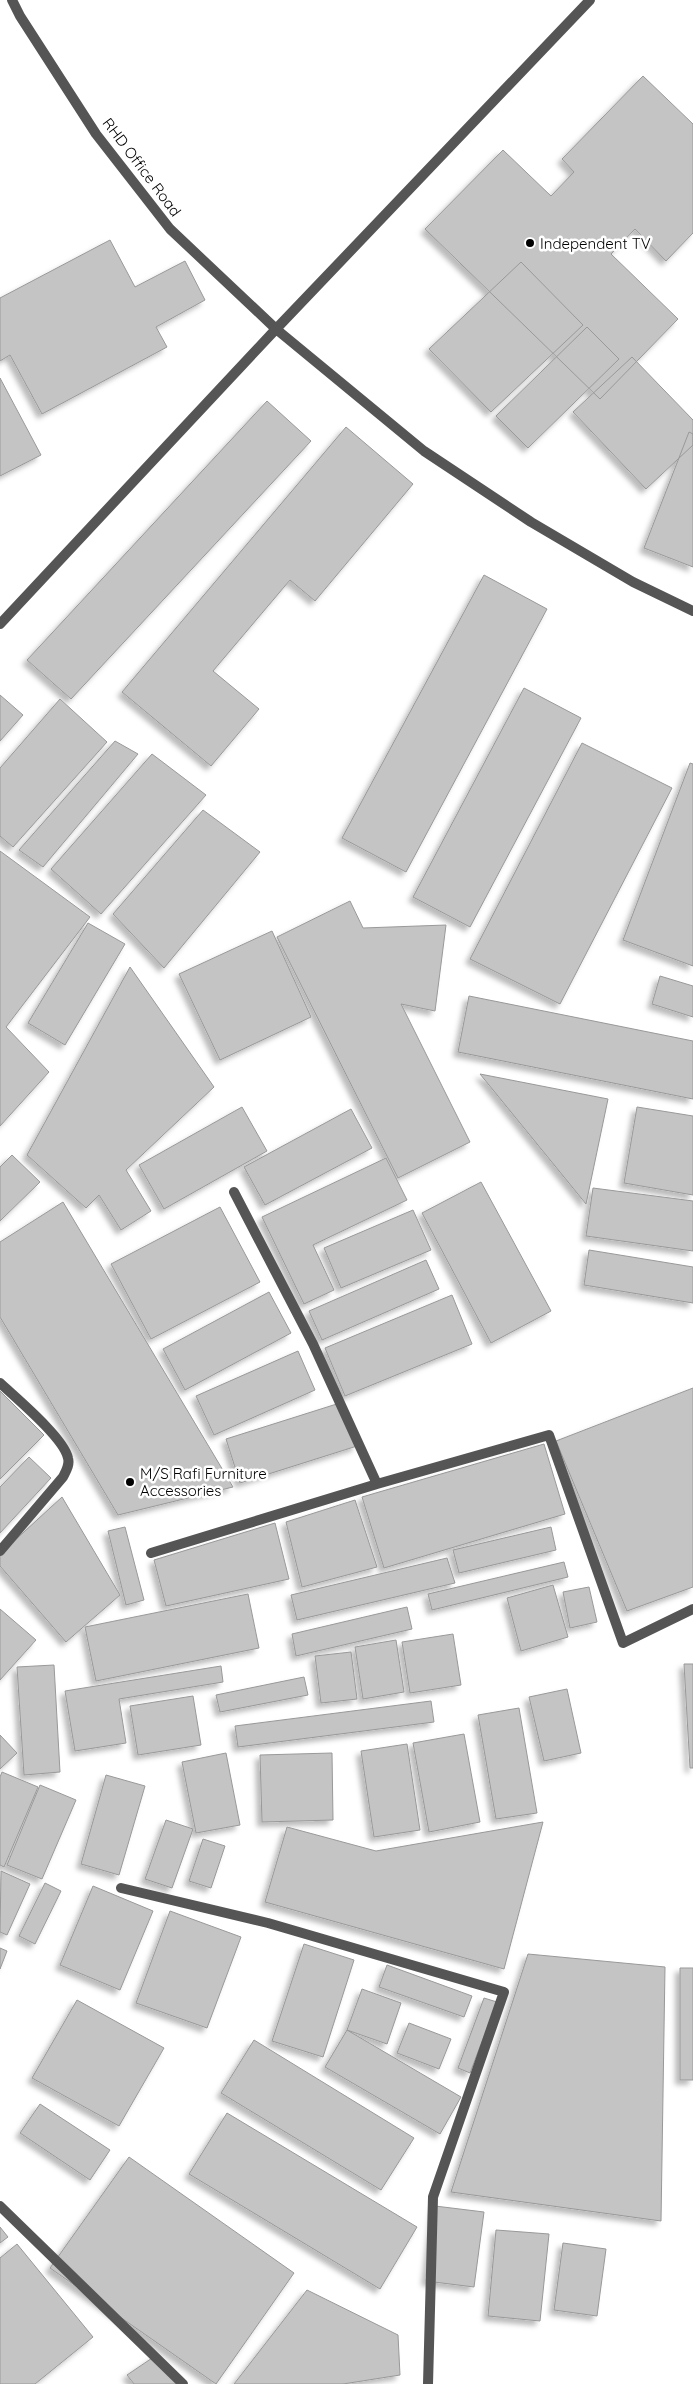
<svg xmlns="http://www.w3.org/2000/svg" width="693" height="2384" viewBox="0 0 693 2384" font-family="Quicksand,sans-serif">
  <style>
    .building { fill: #c4c4c4; stroke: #999; filter: url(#shadow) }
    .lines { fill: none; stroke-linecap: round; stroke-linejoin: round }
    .service { stroke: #555; stroke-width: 10 }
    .pedestrian { stroke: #555; stroke-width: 10 }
    .minor { stroke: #555; stroke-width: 10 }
    .tertiary { stroke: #555; stroke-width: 10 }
    .poi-dot { fill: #000; stroke: #fff; stroke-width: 2 }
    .labels { text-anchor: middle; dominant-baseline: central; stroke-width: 5; stroke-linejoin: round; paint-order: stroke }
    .street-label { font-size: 15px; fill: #000; stroke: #fff }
    .poi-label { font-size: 15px; fill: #000; stroke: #fff; text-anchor: start }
  </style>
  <defs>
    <filter id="shadow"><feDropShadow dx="-4.5" dy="4.5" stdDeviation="2.5" flood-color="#0004"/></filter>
  </defs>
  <rect width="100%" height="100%" fill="#fff"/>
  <path class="building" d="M643,76L693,124V233L666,261L635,229L611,254L678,319L600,399L425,229L503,150L551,196L574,172L562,159Z
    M110,240L135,287L185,261L205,300L156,327L167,347L42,414L10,355L0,361V298Z
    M521,262L583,325L491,412L429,349Z
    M587,327L619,359L528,448L496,416Z
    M632,357L693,420V445L646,489L573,412Z
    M0,378L41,455L0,476Z
    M267,401L311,441L71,699L27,660Z
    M346,427L413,484L315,601L290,580L213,671L259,709L211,766L122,692Z
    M689,432L693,434V567L644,548Z
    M484,575L547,609L406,872L342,838Z
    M524,688L581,718L470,927L413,897Z
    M0,695L23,715L0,741Z
    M60,699L107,742L13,847L0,836V768Z
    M115,741L138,754L43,867L19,850Z
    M582,743L672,788L560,1004L470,959Z
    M152,754L206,795L101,914L51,869Z
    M690,763L693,764V966L623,940Z
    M203,810L260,852L164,968L113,914Z
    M0,851L90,917L6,1027L49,1072L0,1126Z
    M350,901L363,928L446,925L435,1011L401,1004L470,1142L398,1178L277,937Z
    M88,923L125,944L65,1045L28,1023Z
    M272,931L311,1017L220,1060L179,974Z
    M130,967L214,1087L126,1170L151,1211L121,1230L99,1195L86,1208L27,1155Z
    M660,976L693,986V1017L652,1004Z
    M469,996L693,1041V1099L458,1052Z
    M480,1074L608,1099L586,1204Z
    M242,1107L267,1151L164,1209L139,1165Z
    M637,1107L693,1116V1195L624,1183Z
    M351,1109L372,1148L265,1205L244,1167Z
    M12,1155L40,1182L0,1221V1167Z
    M386,1158L407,1200L313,1245L334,1290L304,1304L262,1217Z
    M481,1182L551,1311L491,1343L422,1213Z
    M593,1188L693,1201V1251L586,1236Z
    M63,1202L233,1487L118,1515L0,1317V1242Z
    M220,1207L260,1282L151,1339L111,1264Z
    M413,1210L431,1250L341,1288L324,1248Z
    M589,1250L693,1267V1303L584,1285Z
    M426,1260L439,1289L322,1340L309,1311Z
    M269,1292L291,1333L185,1390L163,1349Z
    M452,1295L472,1344L345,1396L325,1348Z
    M298,1351L315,1390L214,1435L196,1396Z
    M693,1388V1587L627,1611L556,1441Z
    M0,1391L44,1435L0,1479Z
    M343,1402L357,1446L240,1483L226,1439Z
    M544,1444L565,1514L384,1568L362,1497Z
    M29,1457L51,1478L0,1533V1487Z
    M62,1497L120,1595L66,1642L0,1566V1554Z
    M355,1500L377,1567L302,1587L286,1522Z
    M275,1523L289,1579L166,1606L154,1560Z
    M125,1527L144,1600L126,1605L108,1531Z
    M551,1527L556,1550L459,1573L453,1550Z
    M447,1558L455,1583L297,1620L291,1595Z
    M564,1562L568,1577L432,1610L428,1594Z
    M553,1585L568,1637L521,1651L507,1598Z
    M589,1587L597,1622L570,1628L563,1592Z
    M248,1594L259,1648L96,1681L85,1627Z
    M407,1607L412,1629L296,1656L292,1634Z
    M0,1609L36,1640L0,1680Z
    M453,1634L461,1685L410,1693L402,1642Z
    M396,1640L404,1692L363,1699L355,1647Z
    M351,1652L357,1699L321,1703L315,1656Z
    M684,1664H693V1768H690Z
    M54,1665L60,1772L24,1775L17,1667Z
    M221,1666L223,1682L119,1699L126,1743L75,1751L65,1691Z
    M304,1677L308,1695L220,1712L216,1695Z
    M567,1689L581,1753L544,1761L529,1697Z
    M193,1696L201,1745L138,1755L130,1706Z
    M431,1701L434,1722L238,1747L235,1726Z
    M519,1708L537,1813L496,1819L478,1715Z
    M464,1734L480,1822L429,1832L413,1743Z
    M0,1735L17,1753L0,1769Z
    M407,1744L420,1830L374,1837L361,1751Z
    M226,1753L240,1825L196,1833L182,1762Z
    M332,1753L333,1820L262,1822L260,1755Z
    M2,1772L38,1787L4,1867L0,1865V1777Z
    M106,1775L145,1786L119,1875L81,1864Z
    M40,1785L76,1800L42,1879L7,1865Z
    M166,1820L193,1829L172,1888L145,1879Z
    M543,1822L504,1969L265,1902L287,1827L376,1851Z
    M203,1839L225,1846L211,1888L189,1881Z
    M1,1871L30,1884L7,1935L0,1932Z
    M45,1883L61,1891L35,1944L19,1936Z
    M93,1886L153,1911L120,1990L60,1965Z
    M170,1911L241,1937L207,2028L136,2003Z
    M304,1944L354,1960L323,2057L272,2041Z
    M0,1948L7,1951L0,1969Z
    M528,1954L665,1967L661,2221L451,2192Z
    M387,1965L472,1996L464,2017L379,1987Z
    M680,1968H693V2080H680Z
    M362,1989L401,2003L387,2044L347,2030Z
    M484,1998L497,2002L470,2073L458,2068Z
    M77,2000L164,2048L119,2126L32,2078Z
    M409,2023L451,2039L439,2069L397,2053Z
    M347,2030L461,2097L440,2134L325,2067Z
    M254,2040L414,2138L381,2190L221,2093Z
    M40,2104L110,2150L90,2180L20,2133Z
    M227,2113L417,2227L380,2289L189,2174Z
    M129,2157L294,2273L216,2384L50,2268Z
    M435,2206L484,2212L474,2287L426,2281Z
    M0,2227L8,2237L0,2243Z
    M496,2230L549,2234L540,2321L488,2316Z
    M563,2243L606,2249L597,2316L554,2310Z
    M17,2244L93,2337L35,2384H0V2258Z
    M307,2290L398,2335L400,2375L343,2384H234Z
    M158,2354L180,2384H134L127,2375Z"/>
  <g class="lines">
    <path class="service" d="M12,0L20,16L96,134L170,229L276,329
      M234,1192L313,1344L377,1484L549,1435L623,1643L693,1609
      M151,1553L377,1484
      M0,2206L183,2384"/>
    <path class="pedestrian" d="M121,1888L268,1923L504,1992L433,2197L428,2384"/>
    <path class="minor" d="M0,1383C16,1398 64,1438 68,1458C70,1465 66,1471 63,1477L0,1551"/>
    <path class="tertiary" d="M276,329L424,451L531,522L633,582L693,611
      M0,624L276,329L590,0"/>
  </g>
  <g class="poi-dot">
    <circle cx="530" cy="243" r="5"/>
    <circle cx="130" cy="1482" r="5"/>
  </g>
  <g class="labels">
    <g class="street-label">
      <text transform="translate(142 167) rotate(53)">RHD Office Road</text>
    </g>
    <g class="poi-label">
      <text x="540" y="243">Independent TV</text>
      <text x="140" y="1473">M/S Rafi Furniture<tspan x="140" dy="17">Accessories</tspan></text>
    </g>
  </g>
</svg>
